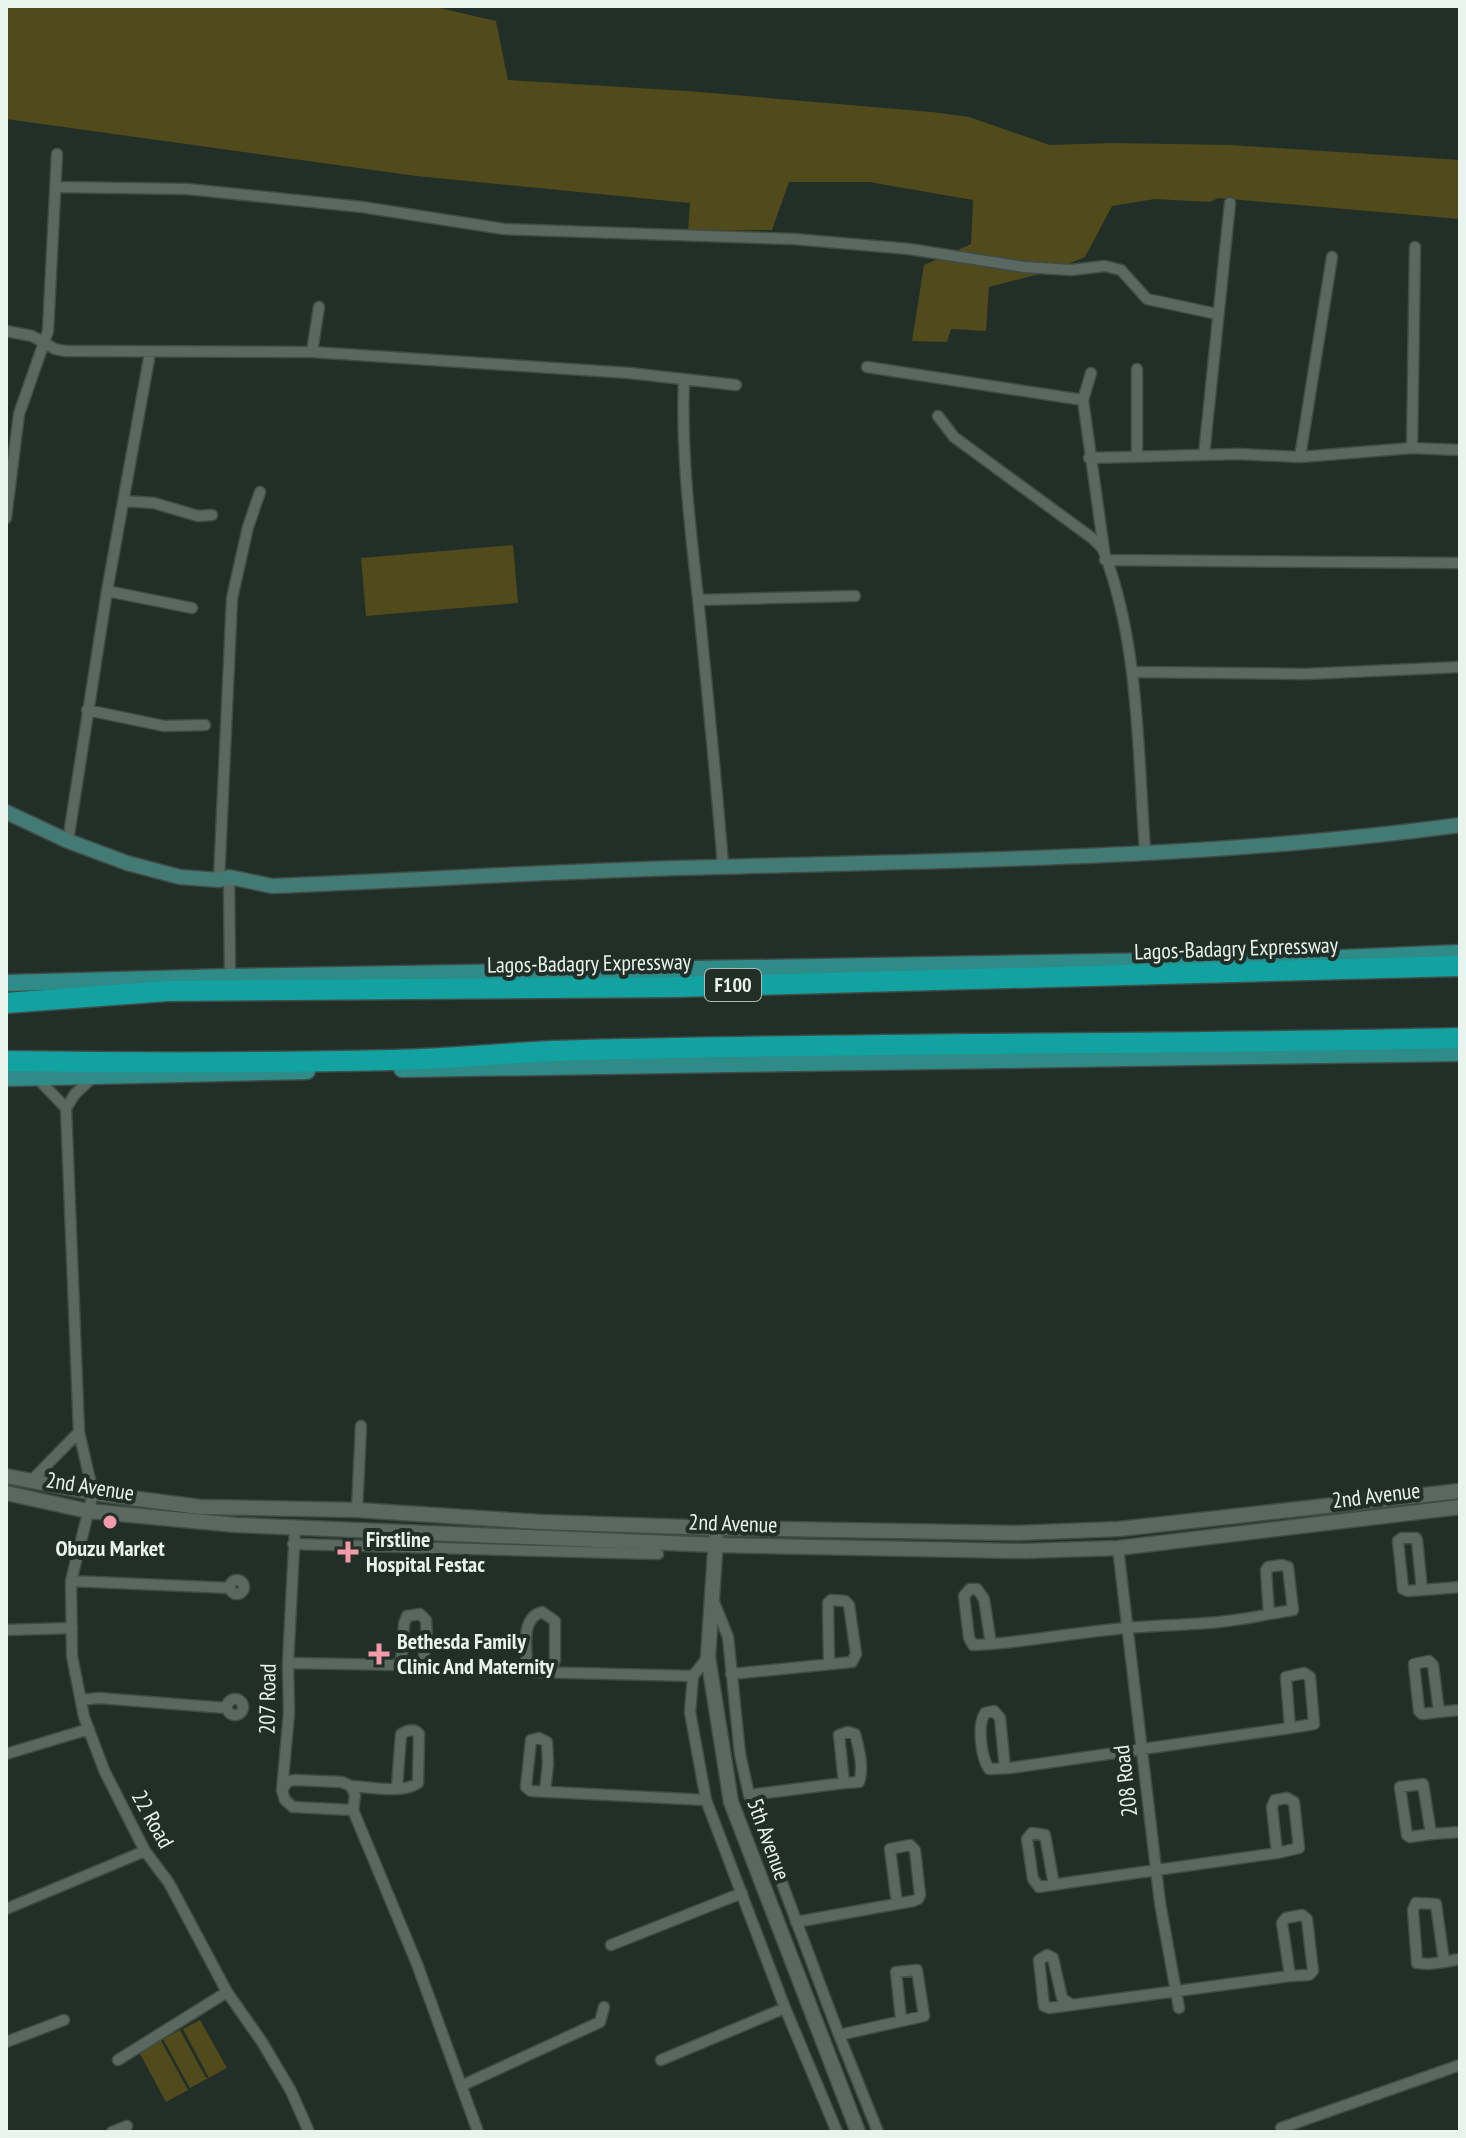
<svg xmlns="http://www.w3.org/2000/svg" width="1466" height="2138" viewBox="0 0 1466 2138" font-family="'PT Sans Narrow',sans-serif">
  <style>
    .green { fill: #514a1a }
    .lines { fill: none; stroke-linecap: round; stroke-linejoin: round }
    .minor-casing { stroke: #404c46; stroke-width: 13 }
    .tertiary-casing { stroke: #404c46; stroke-width: 17 }
    .secondary-casing { stroke: #404c46; stroke-width: 17 }
    .primary-casing { stroke: #404c46; stroke-width: 19 }
    .motorway-casing { stroke: #404c46; stroke-width: 23 }
    .minor { stroke: #596961; stroke-width: 10 }
    .tertiary { stroke: #596961; stroke-width: 14 }
    .secondary { stroke: #447a74; stroke-width: 14 }
    .primary { stroke: #2e8b87; stroke-width: 16 }
    .motorway { stroke: #12a2a1; stroke-width: 20 }
    .poi-dot { fill: #f39aab; stroke: #212f28; stroke-width: 3 }
    .labels { text-anchor: middle; dominant-baseline: central; stroke-width: 8; stroke-linejoin: round; paint-order: stroke }
    .shield { fill: #212f28; stroke: #aeb9b3; stroke-width: 2 }
    .shield-label { font-size: 20px; font-weight: bold; fill: #eaf4ef }
    .street-label { font-size: 22px; fill: #eaf4ef; stroke: #212f28 }
    .poi-label { font-size: 22px; font-weight: bold; fill: #eaf4ef; stroke: #212f28; text-anchor: start }
  </style>
  <rect width="100%" height="100%" fill="#212f28"/>
  <path class="green" d="M6,6H431L496,21L508,80L687,91L932,112L969,117L1050,145L1113,143L1230,145L1460,160V219L1218,198L1210,202L1155,199L1112,206L1085,257L1051,271L989,287L986,331L951,329L947,342L912,341L924,265L971,244L973,200L869,182H789L772,230L688,231L690,203L416,176L6,119Z
    M513,545L518,603L366,616L361,558Z
    M200,2020L227,2068L190,2088L163,2039L161,2041L188,2090L166,2102L139,2052L180,2030L206,2078H209L183,2029Z"/>
  <g class="lines">
    <g class="minor-casing">
      <path id="minor" d="M56,187L187,189L362,207L504,229L794,239L909,249L1024,267L1071,270L1105,266L1121,270L1147,299L1217,314
        M6,331L32,336L55,349L65,351L312,352L629,373L736,385
        M312,352L319,307
        M867,367L1083,400
        M1091,373L1083,400L1104,550
        M684,379C681,452 690,526 698,598C707,688 716,777 723,866
        M938,416L954,437L1092,538C1096,542 1102,546 1104,552C1139,643 1138,754 1145,851
        M1412,448L1415,247
        M1137,455V369
        M1204,455L1230,203
        M1300,457L1332,257
        M1089,458L1238,454L1300,457L1412,448L1460,450
        M123,501L154,503L198,516L212,515
        M6,518L19,414L48,331L57,154
        M1105,560L1460,563
        M107,591L192,608
        M698,600L855,596
        M1132,672L1306,674L1460,667
        M87,710L164,726L205,725
        M68,841L107,591L150,353
        M229,877L230,977
        M219,880L232,598L248,527L260,492
        M93,1077L75,1094L66,1108L79,1432L93,1493L71,1581L72,1656L84,1717L104,1770L145,1851L169,1883L227,1992L262,2042L291,2091L309,2132
        M37,1078L66,1108
        M31,1481L79,1432
        M357,1510L361,1426
        M295,1528L288,1663L289,1713L282,1790L285,1800L293,1807L353,1810
        M1402,1538H1416L1417,1540L1422,1590L1408,1591L1403,1589L1398,1541Z
        M293,1544L658,1554
        M1118,1548L1160,1903L1179,2008
        M1282,1565L1288,1567L1293,1610L1269,1614L1266,1570L1268,1567Z
        M230 1587a7 7 0 1 1 14 0a7 7 0 1 1-14 0Z
        M71,1581L230,1588
        M1422,1590L1460,1587
        M714,1602L728,1637L740,1754L749,1795L839,2035L878,2132
        M6,1630L72,1628
        M991,1644L984,1599L977,1589H970L964,1596L969,1638L973,1645C1024,1643 1075,1632 1127,1628C1175,1624 1221,1625 1269,1614
        M708,1657L693,1676L690,1712L706,1800L785,2008L837,2132
        M1429,1661L1433,1665L1439,1712L1422,1714L1419,1711L1414,1664Z
        M288,1663L401,1665C408,1671 414,1670 422,1666L427,1639L426,1620L420,1614L407,1616L404,1624L401,1665
        M550,1672L555,1660V1621L542,1612C520,1618 527,1648 527,1667L534,1672L693,1676
        M1304,1673L1310,1677L1314,1724L1290,1728L1286,1677Z
        M731,1674L852,1662L856,1654L849,1605L845,1601L831,1600L828,1603L829,1664
        M227 1707a8 8 0 1 1 16 0a8 8 0 1 1-16 0Z
        M81,1700L99,1698L226,1708
        M1439,1712L1460,1710
        M6,1754L89,1729
        M1005,1768L1000,1718L994,1711L985,1713C977,1725 981,1757 989,1769L1010,1768L1290,1728
        M1423,1784L1431,1834L1410,1837L1407,1835L1400,1787Z
        M351,1786C369,1787 403,1794 418,1783L419,1734C414,1728 408,1730 401,1734L397,1788
        M282,1790L288,1781L295,1780L342,1782L351,1786L355,1795L353,1810L417,1964L478,2132
        M545,1791L548,1764L547,1742L539,1738L531,1740L526,1787L531,1791L706,1800
        M749,1795L844,1783L839,1735L848,1732L855,1734C859,1749 864,1768 859,1782L844,1783
        M1287,1798L1294,1802L1299,1848L1277,1853L1272,1807L1275,1800Z
        M1431,1834L1460,1832
        M1054,1885L1045,1835L1032,1833L1027,1839L1033,1879L1039,1887L1072,1882L1277,1853
        M1416,1903L1436,1904L1444,1962L1428,1964L1417,1963L1413,1910Z
        M6,1909L145,1851
        M1302,1915L1307,1919L1313,1971L1309,1975L1290,1976L1282,1923L1286,1918Z
        M796,1922L913,1901L918,1899L920,1895L915,1850L910,1845L890,1849L897,1904
        M611,1945L742,1893
        M1444,1962L1460,1959
        M1072,2005L1062,1998L1053,1958L1047,1955L1039,1960L1044,2006L1049,2008L1290,1976
        M839,2035L924,2016L917,1970L896,1972L901,2019
        M6,2042L64,2020
        M118,2060L227,1992
        M661,2060L785,2008
        M463,2085L600,2022L604,2007
        M1281,2128L1460,2065
        M112,2132L127,2126"/>
    </g>
    <g class="tertiary-casing">
      <path id="tertiary" d="M6,1476L93,1493L200,1507L357,1510L540,1522L716,1528L1017,1533L1119,1529L1460,1491
        M6,1493L88,1511L236,1525L716,1545L1023,1551L1118,1548L1460,1507
        M716,1538L708,1657L731,1802L858,2132"/>
    </g>
    <g class="secondary-casing">
      <path id="secondary" d="M6,812L68,841L127,863L180,877L219,880L229,877L272,886C421,880 570,870 719,867C966,860 1215,858 1460,825"/>
    </g>
    <g class="primary-casing">
      <path id="primary" d="M6,983L230,977L1342,958L1460,953
        M402,1069L1460,1053
        M6,1078L307,1071"/>
    </g>
    <g class="motorway-casing">
      <path id="motorway" d="M6,1003L167,991L675,987L1460,966
        M6,1061C135,1063 264,1063 393,1060C457,1059 520,1051 583,1050C875,1042 1168,1045 1460,1038"/>
    </g>
    <use href="#minor" class="minor"/>
    <use href="#tertiary" class="tertiary"/>
    <use href="#secondary" class="secondary"/>
    <use href="#primary" class="primary"/>
    <use href="#motorway" class="motorway"/>
  </g>
  <g class="poi-dot">
    <circle cx="110" cy="1522" r="8"/>
    <path d="M344 1540h8v8h8v8h-8v8h-8v-8h-8v-8h8z"/>
    <path d="M375 1642h8v8h8v8h-8v8h-8v-8h-8v-8h8z"/>
  </g>
  <g class="labels">
    <rect class="shield" x="705" y="969" width="56" height="32" rx="6"/>
    <g class="shield-label">
      <text x="733" y="985">F100</text>
    </g>
    <g class="street-label">
      <text transform="translate(1236 948) rotate(-2)">Lagos-Badagry Expressway</text>
      <text transform="translate(589 963) rotate(-1)">Lagos-Badagry Expressway</text>
      <text transform="translate(90 1486) rotate(9)">2nd Avenue</text>
      <text transform="translate(1376 1495) rotate(-7)">2nd Avenue</text>
      <text transform="translate(733 1523) rotate(2)">2nd Avenue</text>
      <text transform="translate(267 1699) rotate(-89)">207 Road</text>
      <text transform="translate(1125 1781) rotate(-97)">208 Road</text>
      <text transform="translate(153 1819) rotate(61)">22 Road</text>
      <text transform="translate(769 1839) rotate(70)">5th Avenue</text>
    </g>
    <g class="poi-label">
      <text x="366" y="1539">Firstline<tspan x="366" dy="25">Hospital Festac</tspan></text>
      <text x="110" y="1548" text-anchor="middle">Obuzu Market</text>
      <text x="397" y="1641">Bethesda Family<tspan x="397" dy="25">Clinic And Maternity</tspan></text>
    </g>
  </g>
  <rect width="1466" height="2138" fill="none" stroke="#eaf4ef" stroke-width="16"/>
</svg>
